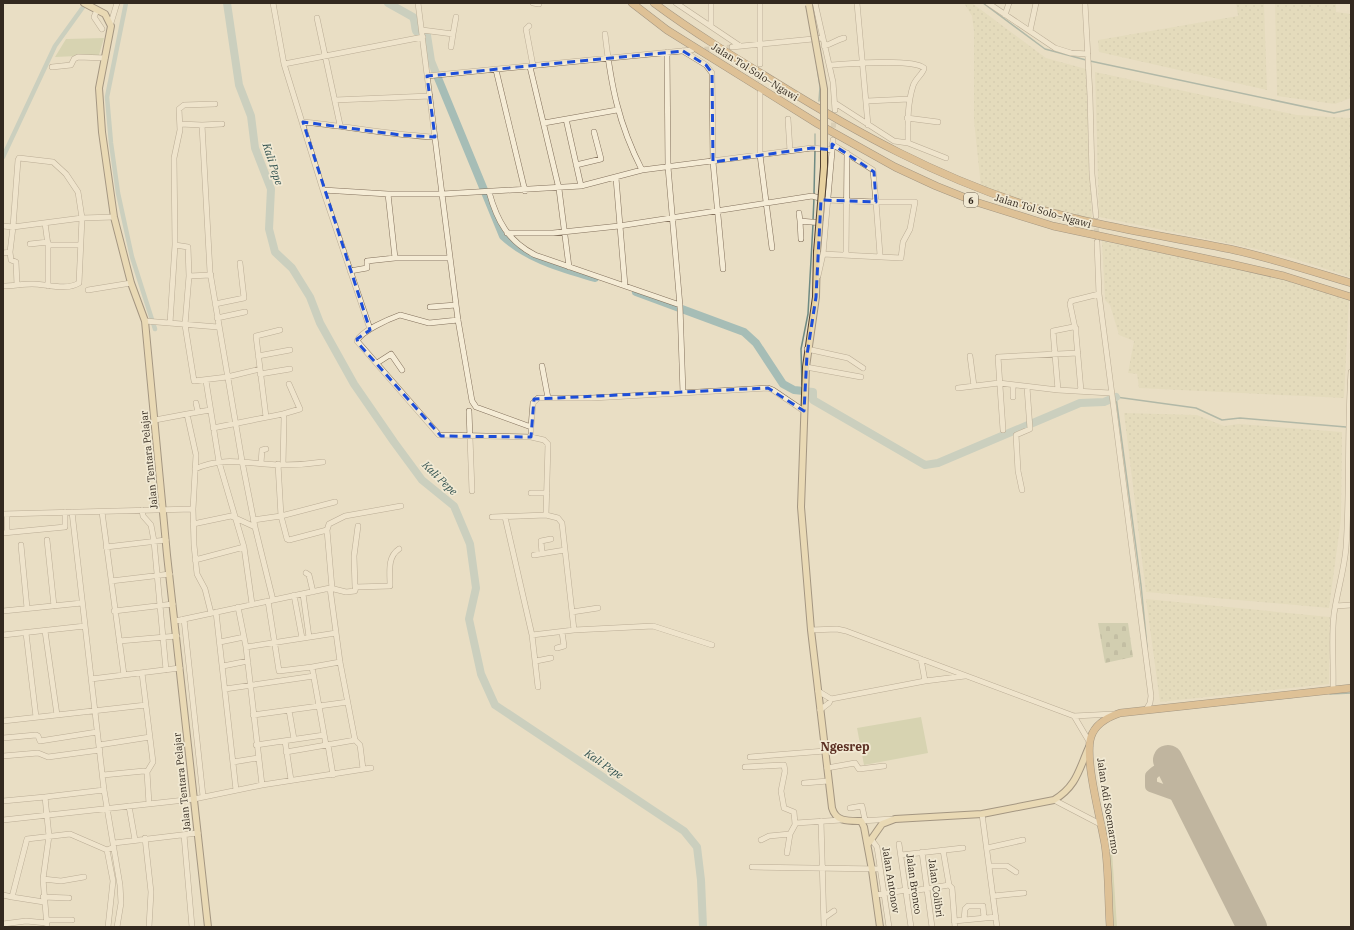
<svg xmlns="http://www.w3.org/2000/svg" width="1354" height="930" viewBox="0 0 1354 930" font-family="'IBM Plex Serif',serif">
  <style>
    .farmland { fill: url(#farmland-dots) }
    .cemetery { fill: url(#cemetery-stones) }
    .park { fill: #c0c699 }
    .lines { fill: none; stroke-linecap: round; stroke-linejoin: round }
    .stream { stroke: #6e8a83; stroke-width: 1.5 }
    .canal { stroke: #a6bdb6; stroke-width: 4.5 }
    .river { stroke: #a6bdb6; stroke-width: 8 }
    .taxiway { stroke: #8e8472; stroke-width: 12 }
    .runway { stroke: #8e8472; stroke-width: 30 }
    .minor-tunnel { stroke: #c5baa3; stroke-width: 5; stroke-dasharray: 5 2.5; stroke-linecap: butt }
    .minor-casing { stroke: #82705c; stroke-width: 6 }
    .major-casing { stroke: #503f30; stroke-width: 8 }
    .highway-casing { stroke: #503f30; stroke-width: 8 }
    .minor { stroke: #f5ecd6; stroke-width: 5 }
    .major { stroke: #e8d2a0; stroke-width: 6 }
    .highway { stroke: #d09e5e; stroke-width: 7 }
    .major-bridge-casing { stroke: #503f30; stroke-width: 8; stroke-linecap: butt }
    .major-bridge { stroke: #e8d2a0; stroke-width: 6 }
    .marked { fill: none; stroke: #1d4ed8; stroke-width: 3; stroke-dasharray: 8 5; stroke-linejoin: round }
    .labels { text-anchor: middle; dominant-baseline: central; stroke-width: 3.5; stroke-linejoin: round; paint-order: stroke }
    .shield { fill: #f1e9d3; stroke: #6c6355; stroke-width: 1 }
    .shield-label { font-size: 9px; font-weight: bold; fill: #33291f }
    .street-label { font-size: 10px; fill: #33291f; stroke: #f1e9d3 }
    .water-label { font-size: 11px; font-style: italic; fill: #30514f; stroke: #f1e9d3 }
    .quarter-label { font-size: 12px; font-weight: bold; fill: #5b2f23; stroke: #f1e9d3 }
  </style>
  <defs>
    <pattern id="farmland-dots" width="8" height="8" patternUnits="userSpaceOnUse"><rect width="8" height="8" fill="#ded7b2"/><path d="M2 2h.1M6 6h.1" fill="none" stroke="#bfb999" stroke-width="1.8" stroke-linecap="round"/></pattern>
    <pattern id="cemetery-stones" width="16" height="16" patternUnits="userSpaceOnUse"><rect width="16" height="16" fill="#b7bb98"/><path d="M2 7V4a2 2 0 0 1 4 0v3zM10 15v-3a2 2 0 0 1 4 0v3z" fill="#95987b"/></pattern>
  </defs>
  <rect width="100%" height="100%" fill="#e9dec4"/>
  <path class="farmland" d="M964,3H972L1046,58L1086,69L1092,220L1019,201L981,187L974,121V31L972,16Z
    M1236,3H1264L1267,90L1099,52L1098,40L1238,16Z
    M1275,3H1336V12L1351,14V98L1335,104L1277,96Z
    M1095,72L1297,115L1351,118L1350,277L1280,254L1099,217Z
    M1102,241L1255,270L1349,298L1344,398L1139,388L1137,374L1128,373L1134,341L1119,335L1110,305L1105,300Z
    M1124,413L1197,415L1224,426L1239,424L1342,432L1341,519L1329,608L1146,592Z
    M1146,599L1330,617L1329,684L1160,702Z"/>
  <path class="cemetery" d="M1098,623H1128L1133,657L1105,663Z"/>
  <path class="park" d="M104,38L99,55L55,57L66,39Z
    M921,717L928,753L864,765L857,728Z
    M1105,821H1110L1117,927H1112Z"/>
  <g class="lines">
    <path class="stream" d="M983,3L1045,49L1086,60
      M814,46L820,87L819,101
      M1090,61L1334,113L1351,109
      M815,146V134
      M814,194L815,150
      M813,220L814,198
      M802,385L801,349L808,314L813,224
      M1147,647L1141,585L1116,397L1196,408L1222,420L1240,418L1346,427
      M1330,694L1351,693
      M1154,712L1296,697"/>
    <path class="canal" d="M126,3L107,97L111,143L118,193L132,257L155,329
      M3,157L55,46L86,3"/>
    <path class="river" d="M227,3L239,85L251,116L255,148L271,189L269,229L275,252L292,268L310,297L320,323L354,384L394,442L422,480L454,506L470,544L476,588L469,619L481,674L495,705L684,831L697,847L701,880L703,927
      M388,3L413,17C418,28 410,33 427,35L431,61L503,236C529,260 562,268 595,278
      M636,292L744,332L756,343L783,384L794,390L813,392V400L925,465L938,463L1080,403L1104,402L1116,397"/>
    <path class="taxiway" d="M1186,796C1187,792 1188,787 1187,783C1185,762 1162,763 1151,776V786L1179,796L1191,805"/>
    <path class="runway" d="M1168,760L1252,927"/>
    <path class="minor-tunnel" d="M697,50L732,47
      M760,89V64
      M833,135L834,115
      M1096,221L1097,242"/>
    <g class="minor-casing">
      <path id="minor" d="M273,3L284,64L323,190L370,329
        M418,3L442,194L581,186L642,170L812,148L832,150
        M533,3L539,4
        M676,3L740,46
        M815,3L833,82L835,110
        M857,3L868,125
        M988,3L1055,48L1071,53L1088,54
        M1085,3L1090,96L1092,174L1096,216
        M97,10L94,17L102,29
        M1005,15L1009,3
        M317,18L340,125
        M111,23L117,3
        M529,26L526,29L533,66
        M711,26V3
        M422,30L453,34L451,47
        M1030,31L1036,3
        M453,34L456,17
        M605,34C611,85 618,123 642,170
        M824,46C832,44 836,40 844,38
        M732,47L823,38
        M683,51L706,65L712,73L713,162L723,269
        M667,52L668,167L680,306L683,393
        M284,64L423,37
        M760,64V3
        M830,65C847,64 912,58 924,68C924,73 915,79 913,86C907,105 908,124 908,143
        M52,67L71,65L74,59L78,57L105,58
        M530,67L559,189L569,267
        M496,70L525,191
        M427,76L692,50
        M760,93V155L772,248
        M335,100L430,96
        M867,101L909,99
        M835,103L894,141L908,143L946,158
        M907,118L938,122
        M566,119L581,186
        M788,119L790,151
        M303,122C347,126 390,135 435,137
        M544,123L617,110
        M180,124L202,125L210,272L242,461L255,527L273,600
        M202,125L222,124
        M576,165L601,159L594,132
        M616,178L625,286
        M323,190L388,194H442L458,320L472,401L476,407L531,427V437L439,435L357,341C361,331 389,319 400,315L429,323L458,320
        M489,192C497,221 508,241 535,255L680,305
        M388,194L395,258H449
        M799,213L800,221
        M45,223L48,245V286
        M3,226L13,227L18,160L19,158L53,162L66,174L78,192L82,218L79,283C66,291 46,284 32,284C22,284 13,286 3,286
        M507,233H553L619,226L812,196L827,200L876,202L873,170L832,144
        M801,239L800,221L822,223
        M1097,242L1099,294L1151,696L1150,703L1146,710
        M30,244L48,242
        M48,245H80
        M175,245L188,247L189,276
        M10,252L11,260L16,262L17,285
        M3,253L10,252L13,227L82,218L114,217
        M823,254L901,258L903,242L910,229L915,202H876L880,255
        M846,255L847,153
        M350,271L367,268V261L395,258
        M211,275L189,276L185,325L194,381L227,377L260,369
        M818,276L823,254L833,140
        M88,290L131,283
        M215,304L244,298L240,263
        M430,307L456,305
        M217,318L245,312
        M145,321L218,327
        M170,323L175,245L174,158L180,130L179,109L184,105L215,104
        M1075,328L1070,304L1071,301L1099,294
        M807,349L848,358L863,368
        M258,356L290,350
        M970,356L974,386
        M377,363L391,354L402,370
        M542,366L548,398
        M806,367L861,377
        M260,374L290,369
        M206,381L219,462L244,547L252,604
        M958,388L999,383L1058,390L1110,393
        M1058,390L1053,331L1073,327L1076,328V334L1081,391
        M1013,397V385
        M196,403L198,412
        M469,411L472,491
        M187,414L210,410
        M283,414L300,409L289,384
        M266,417L256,336L280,330
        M155,420L187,414L196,455L193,509L194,545L197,574L205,589L211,613
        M531,427L533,403L538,398H592L768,388L773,390L804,411
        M213,428L283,414L284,418L283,465
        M1003,430L998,357L1078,353
        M531,437L544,440L548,444L546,515L558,518L562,523L574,630L532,635
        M261,463L262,450L266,449
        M278,464L281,516L287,539L289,540L327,530
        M195,469C224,455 253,465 283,465C297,465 310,464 323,462
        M1022,490L1018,471L1016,435L1030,429L1027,387
        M531,493H547
        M142,510L143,516L151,525L154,541L166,670
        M72,512L104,790L120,885L121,903L117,927
        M102,512L124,675
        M3,514L193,509
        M7,514V532
        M492,517L546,515
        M505,517L532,635L538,687
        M253,520L281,516L335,502
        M193,524L231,516L255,527
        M358,526L354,556L355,587L390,586C390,572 387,557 399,549
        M3,533L65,527V512
        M47,540L54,606
        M21,545L27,608
        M106,547L166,540
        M542,553L541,541L551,539
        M534,555L565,550
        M195,560L244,547
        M306,573L309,575L313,592
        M111,581L170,574
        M330,588L340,662L355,740
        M332,588L327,530L329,524L345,516L401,506
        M303,594L309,637
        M294,595L302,638
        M268,601L279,671L312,667L326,745
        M1336,606L1351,605
        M238,607L246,647L262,785
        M3,611L82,603
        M114,611L173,604
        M216,612L236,790
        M572,612L598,608
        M184,619L203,796
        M175,621L330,588L346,592L355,591L356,587
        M574,630L653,626L712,645
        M811,630L837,629L846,631L1074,716L1114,714
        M45,631L57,715
        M26,633L36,717
        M3,635L85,626
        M119,641L177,636
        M220,642L244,637
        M246,647L336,633
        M557,648L564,646L562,632
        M536,661L551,658
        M223,666L248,661
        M312,667L340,662
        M142,673L153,762L147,772L149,804
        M91,679L180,668
        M925,681L965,676
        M225,689L314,676
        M1333,690C1334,665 1331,638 1334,614C1337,592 1344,571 1346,548C1350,490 1347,431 1351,372
        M818,691L831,699L925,681L921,659
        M289,710L294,739
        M820,710L829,703L831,699
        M253,715L348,702
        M1074,716L1090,743
        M3,721L146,705
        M3,738L36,735L38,736L40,741L97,732
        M285,741L291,780
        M99,745L150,737
        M256,745L324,735
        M328,745L333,775
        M286,752L355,740L360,745L363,769
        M3,756L38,753L48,757L100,750
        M750,757L825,751
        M233,762L258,758
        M745,767L784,765L785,771L781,791L784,808L794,812L795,824
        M827,768L855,763L859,769L884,766
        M103,775L144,771L147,772
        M804,783L828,781
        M1054,800L1102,825
        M3,801L45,797
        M129,806L135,840
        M850,808L862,806L865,820
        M982,814L997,927
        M3,820L194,799L262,785L371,768
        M821,821L824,927
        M861,821L892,819
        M184,835L192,927
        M145,838L151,892L149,927
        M871,839L877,847L889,927
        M761,840L769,836L790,834
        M114,843L198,833
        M899,844L911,927
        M987,848L1023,840
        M107,850L113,881L108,927
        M943,850L949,885L952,888L955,927
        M922,852L932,927
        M787,853L790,834L796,823L841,820
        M901,855L963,848
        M989,866H1007L1016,872
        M752,867L880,869
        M43,879L61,881L84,877
        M906,892L949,885
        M3,895L12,897L27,839L70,834L107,850L114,847
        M876,895L906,890
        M993,896L1024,893
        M12,897L44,902
        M43,897L69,898
        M824,918L834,911
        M47,920H72
        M964,920L965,909L968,906H983L984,918
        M954,921L996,917
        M3,924L26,921L47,923
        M47,927L43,879L49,836L45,797L104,790"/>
    </g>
    <g class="major-casing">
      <path id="major" d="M84,3L105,14L111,26L99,88L102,132L114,217L131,283L145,321L167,555L208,927
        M817,252L816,297L806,367L801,507L811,630L832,808C836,822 848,821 861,821L864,827L872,870L880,927
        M868,844L882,824L895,819L982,814L1054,800C1077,786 1079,769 1089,747"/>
    </g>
    <g class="highway-casing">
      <path id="highway" d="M632,3L667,30L818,124L895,167L936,186L976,202L1053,226L1231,264L1284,276L1351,297
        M654,3C693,32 734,57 775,82C859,134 937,177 1032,207C1097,226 1164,236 1230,249C1271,258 1311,271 1351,283
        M1110,927C1108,900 1109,872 1105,845C1101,820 1084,759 1091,737C1095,724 1108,717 1120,713L1351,688"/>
    </g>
    <use href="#minor" class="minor"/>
    <use href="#major" class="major"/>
    <use href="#highway" class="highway"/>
    <g class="major-bridge-casing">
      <path id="major-bridge" d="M809,5L824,89V167L817,252"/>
    </g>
    <use href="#major-bridge" class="major-bridge"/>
  </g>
  <path d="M0 0H1354V930H0ZM683,51L706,65L712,73L713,162L812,148L832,150V144L874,172L876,202L821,200L816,297L807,355L804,411L768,388L534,399L531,437L441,436L358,343L357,339L370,330L303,122L401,135L435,137L427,76Z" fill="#e9dec4" fill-opacity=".55" fill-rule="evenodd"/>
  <path class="marked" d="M683,51L706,65L712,73L713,162L812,148L832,150V144L874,172L876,202L821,200L816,297L807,355L804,411L768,388L534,399L531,437L441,436L358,343L357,339L370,330L303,122L401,135L435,137L427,76Z"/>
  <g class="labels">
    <rect class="shield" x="964" y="193" width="14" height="14" rx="3"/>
    <g class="shield-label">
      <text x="971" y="200">6</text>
    </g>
    <g class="street-label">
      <text transform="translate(755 72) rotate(32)">Jalan Tol Solo–Ngawi</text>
      <text transform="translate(1043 211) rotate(16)">Jalan Tol Solo–Ngawi</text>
      <text transform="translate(149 460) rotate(-96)">Jalan Tentara Pelajar</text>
      <text transform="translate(182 782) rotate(-96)">Jalan Tentara Pelajar</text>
      <text transform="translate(1108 806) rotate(81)">Jalan Adi Soemarmo</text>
      <text transform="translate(891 880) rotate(81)">Jalan Antonov</text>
      <text transform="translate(914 884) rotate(82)">Jalan Bronco</text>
      <text transform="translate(936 888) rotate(82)">Jalan Colibri</text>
    </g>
    <g class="water-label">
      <text transform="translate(273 164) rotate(72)">Kali Pepe</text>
      <text transform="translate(440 478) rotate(44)">Kali Pepe</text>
      <text transform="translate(604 764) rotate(34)">Kali Pepe</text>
    </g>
    <g class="quarter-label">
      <text x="845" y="746">Ngesrep</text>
    </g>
  </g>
  <rect width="1354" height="930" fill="none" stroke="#33291f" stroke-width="8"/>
</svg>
